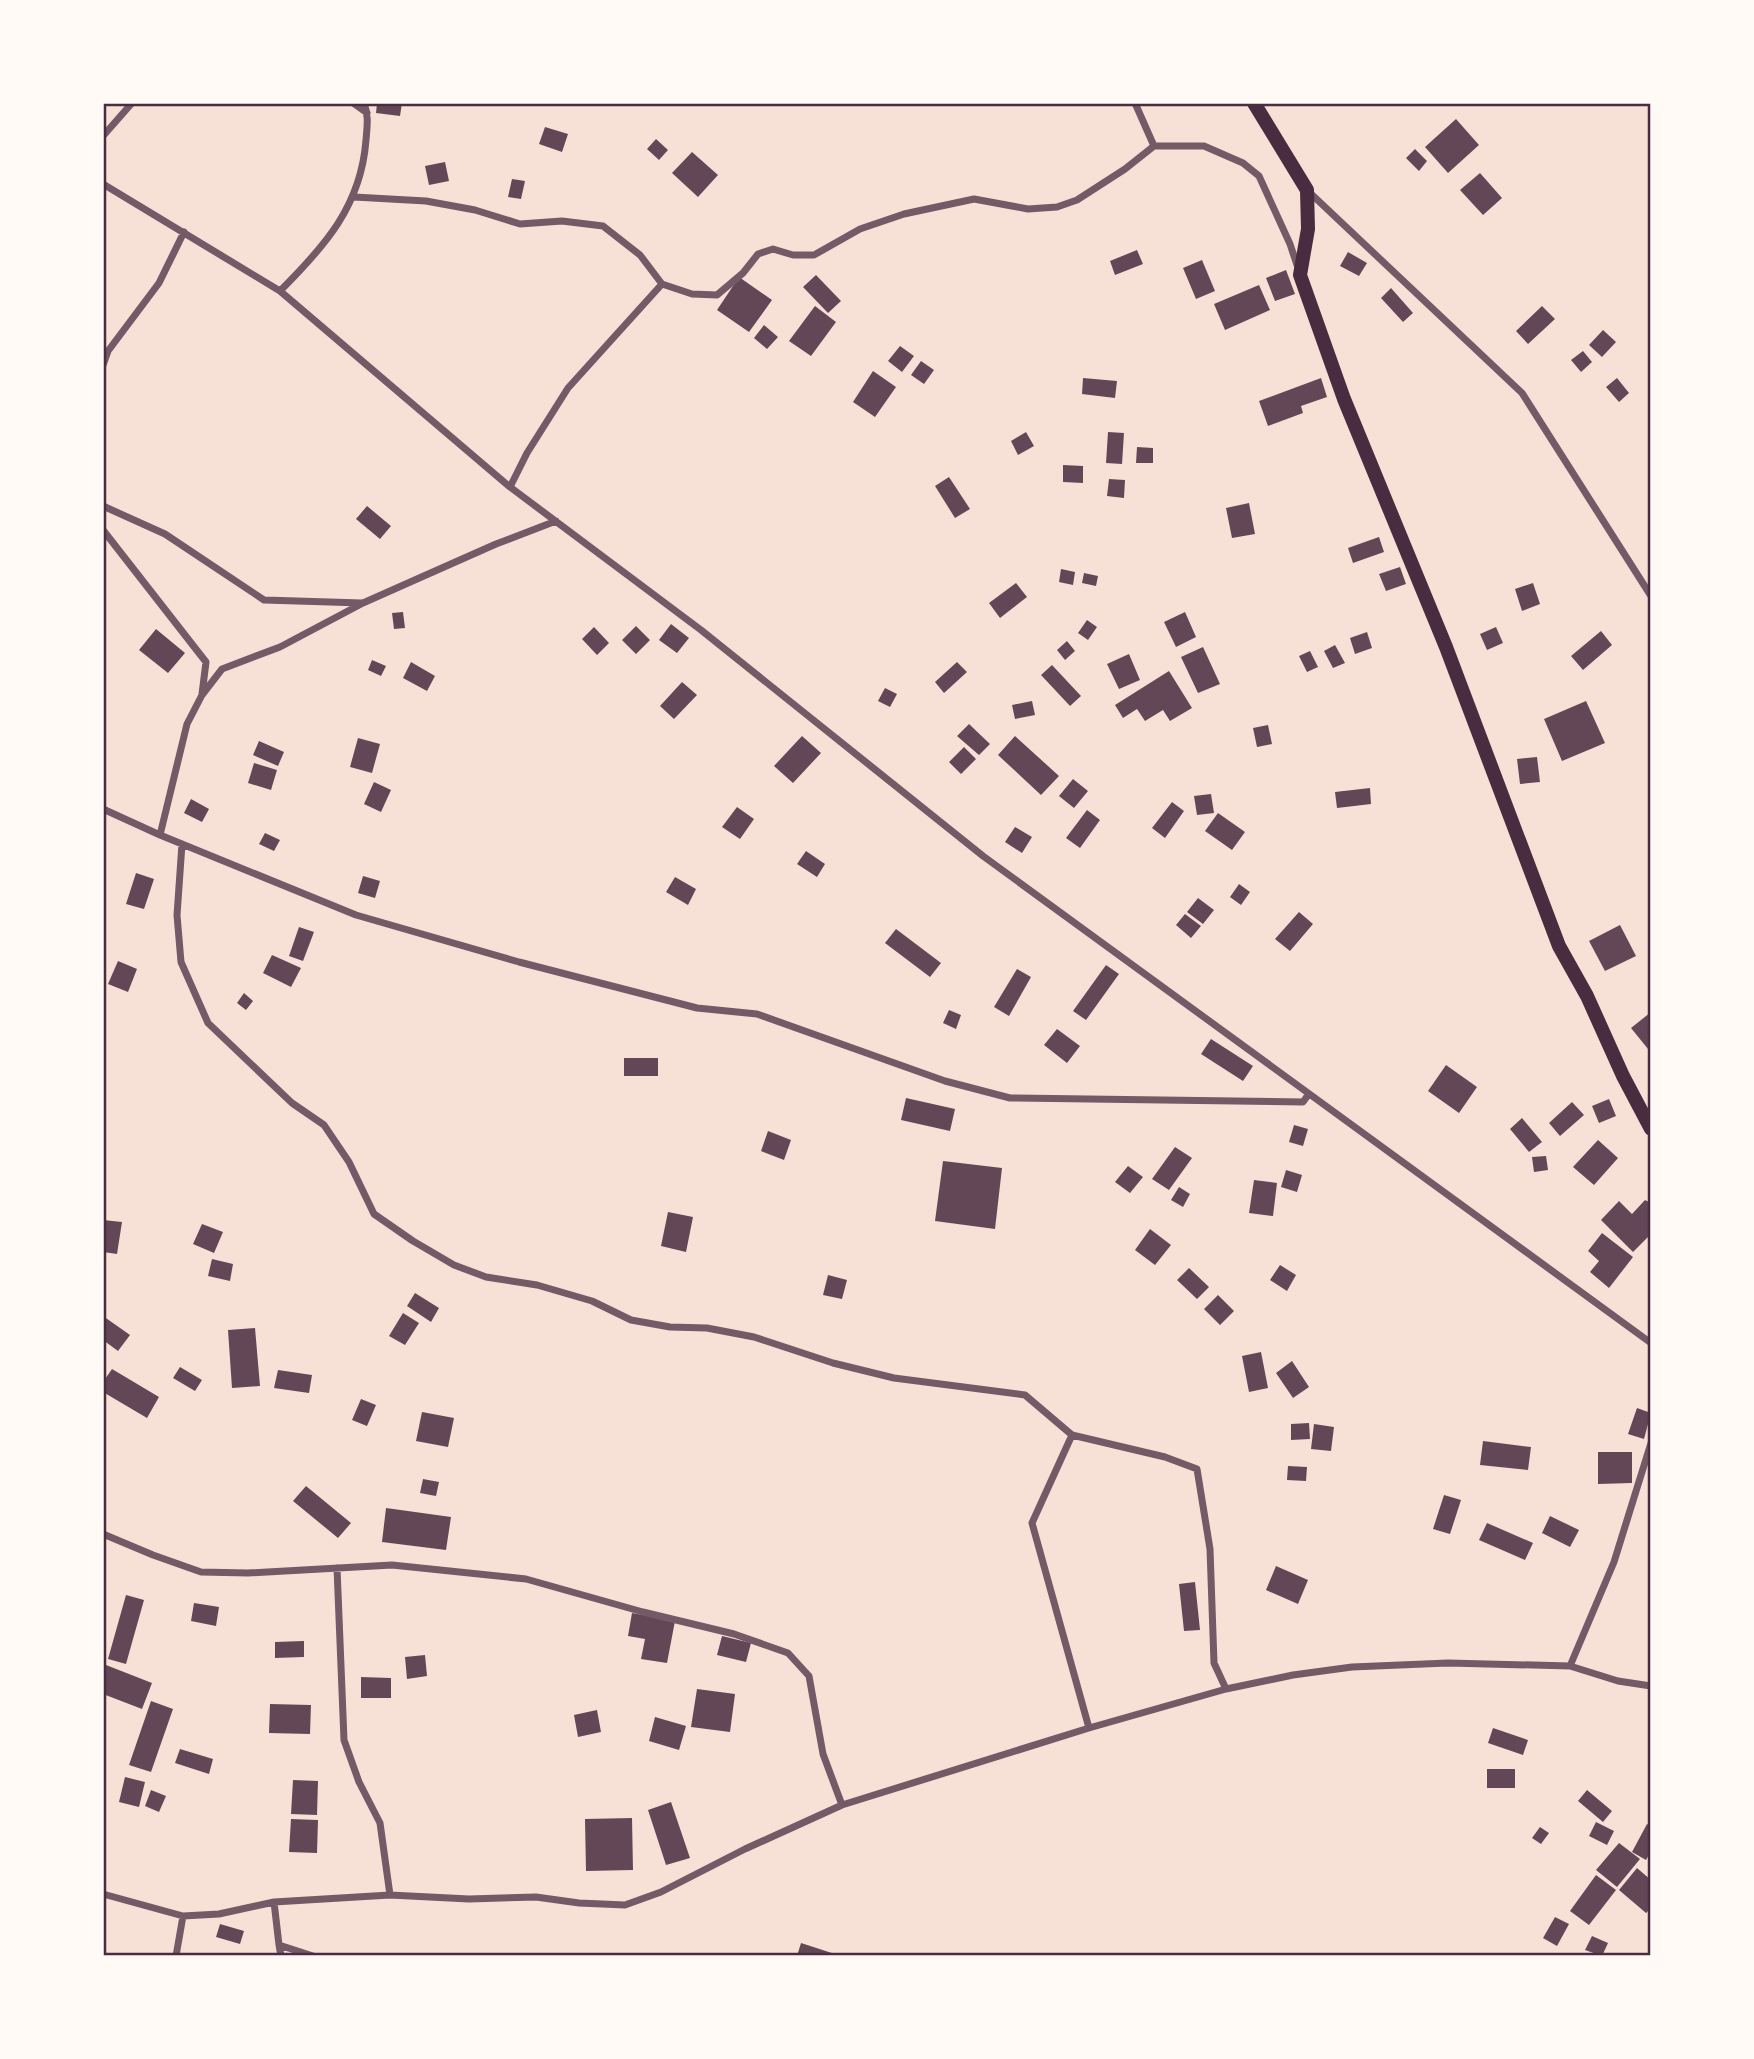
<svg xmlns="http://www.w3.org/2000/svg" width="1754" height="2059" viewBox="0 0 1754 2059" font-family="Manrope,sans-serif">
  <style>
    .building { fill: #644757 }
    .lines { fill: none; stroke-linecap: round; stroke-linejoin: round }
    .minor { stroke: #755966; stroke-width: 7 }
    .secondary { stroke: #4a2c40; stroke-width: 14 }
    .neatline { fill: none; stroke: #4a2c40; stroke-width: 2.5 }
  </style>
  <rect width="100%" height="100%" fill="#f7e1d7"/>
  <path class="building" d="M377,103H402L400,116L376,113Z
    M1456,119L1479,145L1448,173L1425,147Z
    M545,127L568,134L562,152L539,144Z
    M656,139L668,150L659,160L647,149Z
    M1415,149L1427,161L1419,171L1406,158Z
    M692,152L718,175L698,197L672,173Z
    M445,162L449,181L429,185L425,166Z
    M1480,173L1502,198L1483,215L1460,190Z
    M512,179L525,181L521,199L508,197Z
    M1137,250L1143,264L1115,275L1110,261Z
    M1348,252L1367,263L1359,276L1340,266Z
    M1202,260L1215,291L1196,299L1183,268Z
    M1286,270L1295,294L1275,301L1266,278Z
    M816,275L841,301L828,313L803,287Z
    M739,277L772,300L749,332L717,310Z
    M1259,285L1270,310L1225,330L1214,304Z
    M1391,288L1413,313L1403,322L1381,298Z
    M815,306L836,322L811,356L789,341Z
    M1542,306L1555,319L1528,344L1516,331Z
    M764,325L778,337L767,349L754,338Z
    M1603,330L1616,342L1602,357L1589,345Z
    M900,346L914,356L902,372L888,361Z
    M1583,351L1592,362L1581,372L1571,360Z
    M921,361L934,370L924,384L911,375Z
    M873,371L896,387L875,417L853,402Z
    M1083,378L1117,381L1115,398L1082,394Z
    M1321,378L1327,397L1301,406L1303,413L1268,426L1259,401Z
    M1617,378L1629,393L1619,402L1606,387Z
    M1026,432L1034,446L1018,455L1011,441Z
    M1108,432L1124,433L1122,464L1106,463Z
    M1137,447L1153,448V463H1136Z
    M1063,465L1083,466V483L1063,482Z
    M949,477L970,509L955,518L935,486Z
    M1109,479L1125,480L1124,498L1107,496Z
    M1249,503L1255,534L1232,538L1226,508Z
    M367,506L391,526L380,539L356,519Z
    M1379,537L1384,552L1353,563L1348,548Z
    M1400,567L1406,584L1386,591L1379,574Z
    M1061,569L1075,572L1073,585L1059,582Z
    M1084,573L1098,576L1096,586L1082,583Z
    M1016,583L1027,597L1000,618L989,603Z
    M1533,583L1540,604L1522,611L1515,589Z
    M403,612L405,628L394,629L392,613Z
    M1185,612L1196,637L1176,647L1164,622Z
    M1087,620L1097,627L1088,640L1078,633Z
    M671,624L689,638L677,653L659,640Z
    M636,626L650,640L636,654L622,640Z
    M594,627L609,643L597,655L582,639Z
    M1496,627L1503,643L1487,650L1480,634Z
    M156,629L185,653L168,673L139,650Z
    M1601,631L1612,645L1583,670L1571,656Z
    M1367,632L1372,648L1355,654L1350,638Z
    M1067,641L1075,651L1065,660L1057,650Z
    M1335,645L1345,663L1333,668L1324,651Z
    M1203,647L1220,684L1198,693L1181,657Z
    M1310,651L1318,667L1307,672L1299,656Z
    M1129,654L1140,680L1119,689L1107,664Z
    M372,660L386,666L381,676L368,670Z
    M411,662L435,676L427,691L403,678Z
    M957,662L967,672L944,693L935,682Z
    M1052,665L1081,696L1070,706L1041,675Z
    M1169,671L1192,708L1170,721L1163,710L1145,721L1137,709L1123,718L1115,705Z
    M682,682L697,695L674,719L660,706Z
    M885,688L897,694L890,707L878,701Z
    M1032,701L1035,715L1015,719L1012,705Z
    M1586,701L1605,743L1562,761L1544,719Z
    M969,724L990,744L979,755L957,736Z
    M1268,725L1272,744L1257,747L1253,728Z
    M802,736L821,753L793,783L774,766Z
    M1015,736L1059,776L1041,795L998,755Z
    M358,738L380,744L372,773L350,767Z
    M259,741L284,752L278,766L253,755Z
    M964,747L976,759L961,774L949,762Z
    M1537,757L1540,782L1520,784L1517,759Z
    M254,763L277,770L271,790L248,783Z
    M1073,779L1088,791L1074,808L1059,796Z
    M374,782L391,790L381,812L364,804Z
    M1370,788L1371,804L1337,808L1335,792Z
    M1211,794L1214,813L1197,815L1194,796Z
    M191,799L209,809L202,822L184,813Z
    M1172,802L1184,811L1165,838L1152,828Z
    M737,807L754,819L740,839L722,827Z
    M1087,810L1100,820L1080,848L1066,838Z
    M1218,813L1245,832L1232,850L1205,831Z
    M1015,827L1032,837L1022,853L1005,842Z
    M265,833L280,840L274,851L259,844Z
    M806,851L825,864L817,877L797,864Z
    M136,873L154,879L144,909L126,904Z
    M363,876L380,881L375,898L358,893Z
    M675,877L696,889L688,905L666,892Z
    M1239,884L1250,892L1241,905L1230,897Z
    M1198,898L1214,910L1203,924L1187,912Z
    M1299,912L1313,924L1290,951L1275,939Z
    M1185,914L1201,926L1191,938L1176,925Z
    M1620,925L1636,956L1605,971L1589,941Z
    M299,927L314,932L303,961L289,956Z
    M896,929L941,963L930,977L885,943Z
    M272,955L301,968L291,987L263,973Z
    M118,961L137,969L128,992L108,984Z
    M1106,965L1119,974L1086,1020L1073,1011Z
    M1017,969L1031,977L1009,1016L994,1007Z
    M244,993L253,1001L246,1010L237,1003Z
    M949,1010L961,1015L956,1029L943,1023Z
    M1651,1012V1046L1648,1049L1631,1028Z
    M1057,1029L1080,1046L1067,1063L1044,1045Z
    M1211,1039L1253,1066L1243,1081L1201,1054Z
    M624,1058H658V1076H624Z
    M1446,1065L1477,1087L1459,1113L1428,1091Z
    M906,1098L955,1109L950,1131L901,1120Z
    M1609,1099L1616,1116L1599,1123L1592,1106Z
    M1572,1102L1584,1115L1560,1136L1549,1123Z
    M1522,1118L1542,1142L1529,1152L1510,1129Z
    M1294,1125L1308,1129L1303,1146L1289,1142Z
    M768,1131L791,1140L784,1160L761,1151Z
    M1598,1140L1618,1158L1594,1185L1573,1167Z
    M1175,1147L1192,1158L1169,1190L1152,1179Z
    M1546,1156L1548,1170L1534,1172L1532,1157Z
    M943,1161L1002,1168L995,1229L935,1221Z
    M1128,1166L1143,1177L1130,1193L1115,1182Z
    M1286,1170L1302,1175L1297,1192L1281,1187Z
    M1254,1180L1277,1183L1273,1216L1249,1213Z
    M1179,1187L1190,1194L1183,1207L1171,1200Z
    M1645,1200L1651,1203V1234L1633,1252L1601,1220L1619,1201L1632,1214Z
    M668,1212L693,1217L686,1252L661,1246Z
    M103,1220L122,1222L117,1254L103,1252Z
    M202,1224L223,1232L214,1253L193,1244Z
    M1150,1229L1171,1245L1155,1265L1135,1250Z
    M1602,1233L1633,1257L1609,1288L1590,1272L1599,1261L1588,1251Z
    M212,1259L233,1264L230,1281L208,1276Z
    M1280,1265L1296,1275L1287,1291L1270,1280Z
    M1189,1268L1209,1287L1197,1299L1177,1280Z
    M828,1275L847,1280L842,1299L823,1295Z
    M415,1293L439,1308L431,1322L407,1306Z
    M1218,1295L1234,1311L1220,1325L1204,1309Z
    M403,1313L419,1323L405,1345L389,1336Z
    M103,1316L130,1335L118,1351L103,1340Z
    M255,1328L260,1386L232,1388L228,1330Z
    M1261,1352L1268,1388L1249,1392L1242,1356Z
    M1292,1361L1309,1387L1293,1398L1276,1373Z
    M180,1367L202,1380L195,1391L173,1378Z
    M112,1369L159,1397L147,1418L103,1392V1382Z
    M278,1370L312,1375L309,1393L274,1388Z
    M361,1399L376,1405L367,1426L352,1420Z
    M1637,1408L1651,1413L1644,1439L1628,1434Z
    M422,1412L454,1418L448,1447L416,1441Z
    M1309,1423L1310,1439L1291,1440V1424Z
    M1314,1424L1334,1427L1331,1451L1311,1449Z
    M1483,1441L1531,1447L1528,1470L1480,1465Z
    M1598,1452H1632V1483L1598,1484Z
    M1288,1466L1307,1467L1306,1481L1287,1480Z
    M423,1479L439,1482L436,1496L420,1493Z
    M306,1486L351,1523L338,1538L293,1501Z
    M1444,1495L1461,1500L1450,1534L1433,1529Z
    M386,1508L451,1517L446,1550L382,1542Z
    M1550,1516L1579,1530L1570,1547L1542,1533Z
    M1487,1523L1533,1543L1525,1560L1479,1540Z
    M1276,1566L1308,1580L1298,1604L1266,1590Z
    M1195,1582L1200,1630L1184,1631L1179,1584Z
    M126,1595L144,1600L126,1664L108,1659Z
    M194,1603L219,1607L216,1626L191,1621Z
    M632,1613L675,1621L667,1663L641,1659L645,1639L628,1636Z
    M722,1636L751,1643L746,1662L717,1655Z
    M304,1641V1657L275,1658V1642Z
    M425,1655L427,1676L407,1679L405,1657Z
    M106,1665L152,1683L142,1709L103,1694V1672Z
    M361,1677L391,1678V1698H361Z
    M697,1689L735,1694L730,1732L691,1727Z
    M151,1701L173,1709L151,1772L129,1765Z
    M270,1704L311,1705L310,1734L269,1733Z
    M597,1710L601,1732L578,1737L574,1715Z
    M655,1717L686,1726L679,1750L649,1741Z
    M1493,1728L1528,1740L1523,1755L1488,1743Z
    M180,1749L213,1759L209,1774L175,1763Z
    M1487,1769H1515V1788H1487Z
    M125,1777L145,1782L139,1807L119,1802Z
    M293,1780L318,1781L317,1815L291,1814Z
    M151,1790L166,1796L159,1812L145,1806Z
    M1587,1790L1612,1811L1603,1822L1578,1801Z
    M671,1802L690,1858L666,1865L648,1810Z
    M632,1818L633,1870L586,1871L585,1819Z
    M291,1819L318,1820L317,1853L289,1852Z
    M1596,1822L1614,1831L1607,1845L1589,1836Z
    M1647,1824L1651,1826V1851L1646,1860L1632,1852Z
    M1540,1827L1549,1833L1541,1844L1532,1838Z
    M1619,1843L1640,1859L1617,1887L1596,1870Z
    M1637,1868L1651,1880V1908L1646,1913L1619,1890Z
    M1596,1875L1616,1890L1589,1925L1570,1911Z
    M1555,1917L1569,1924L1557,1946L1543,1938Z
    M220,1924L244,1931L240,1944L216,1937Z
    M1592,1936L1608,1943L1602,1956L1585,1950Z
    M801,1943L838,1955V1956H797Z"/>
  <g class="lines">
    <path class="minor" d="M353,103L367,113
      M1135,103L1154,146
      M103,136L132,103
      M103,184L280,291L510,487L701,630L983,856L1651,1343
      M1308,191L1522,393L1651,596
      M354,197L426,201L475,210L520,224L562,221L603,226L640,255L662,284
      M280,291C325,246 361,206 366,140C367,127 369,116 364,103
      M103,365L108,351L159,283L184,232
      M510,487L527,453L568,388L662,284L692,294L717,295L743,273L758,254L773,249L793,255H814L860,229L904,214L974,199L1028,209L1057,207L1077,200L1125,169L1154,146H1204L1243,163L1259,176L1290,244L1298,268
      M103,506L165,534L264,600L362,603
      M103,530L206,662L202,694
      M103,809L160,835L356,915L519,962L697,1008L757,1014L945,1081L1010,1098L1303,1102L1308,1095
      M160,835L187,724L202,695L222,669L280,647L363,603L417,579L496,544L556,521
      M182,844L177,915L181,962L208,1023L292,1103L324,1125L349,1162L374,1214L413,1241L454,1265L486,1277L537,1285L592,1301L631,1320L670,1327L707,1328L754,1337L833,1363L894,1378L1025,1395L1072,1435L1165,1457L1197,1469L1210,1549L1214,1663L1226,1689
      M1072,1435L1032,1523L1089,1728
      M103,1534L153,1555L201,1572L248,1573L392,1565L526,1579L643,1612L734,1634L788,1653L809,1676L823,1754L842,1805
      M337,1568L344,1740L359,1782L380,1823L390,1895
      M1570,1666L1614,1562L1651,1443
      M103,1894L183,1916L219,1914L274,1902L390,1895L469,1899L536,1897L579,1903L625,1905L661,1892L745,1849L842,1805L1089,1728L1226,1689L1293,1675L1352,1667L1448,1663L1570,1666L1618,1681L1651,1686
      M274,1902L279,1945L313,1956
      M279,1945L281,1956
      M176,1956L183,1916"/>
    <path class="secondary" d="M1254,103L1307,190L1308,229L1300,275L1344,399L1446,647L1559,946L1587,996L1623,1076L1651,1129"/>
  </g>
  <rect width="1754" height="2059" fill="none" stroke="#fffaf5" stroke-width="210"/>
  <rect x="105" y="105" width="1544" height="1849" class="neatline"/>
</svg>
